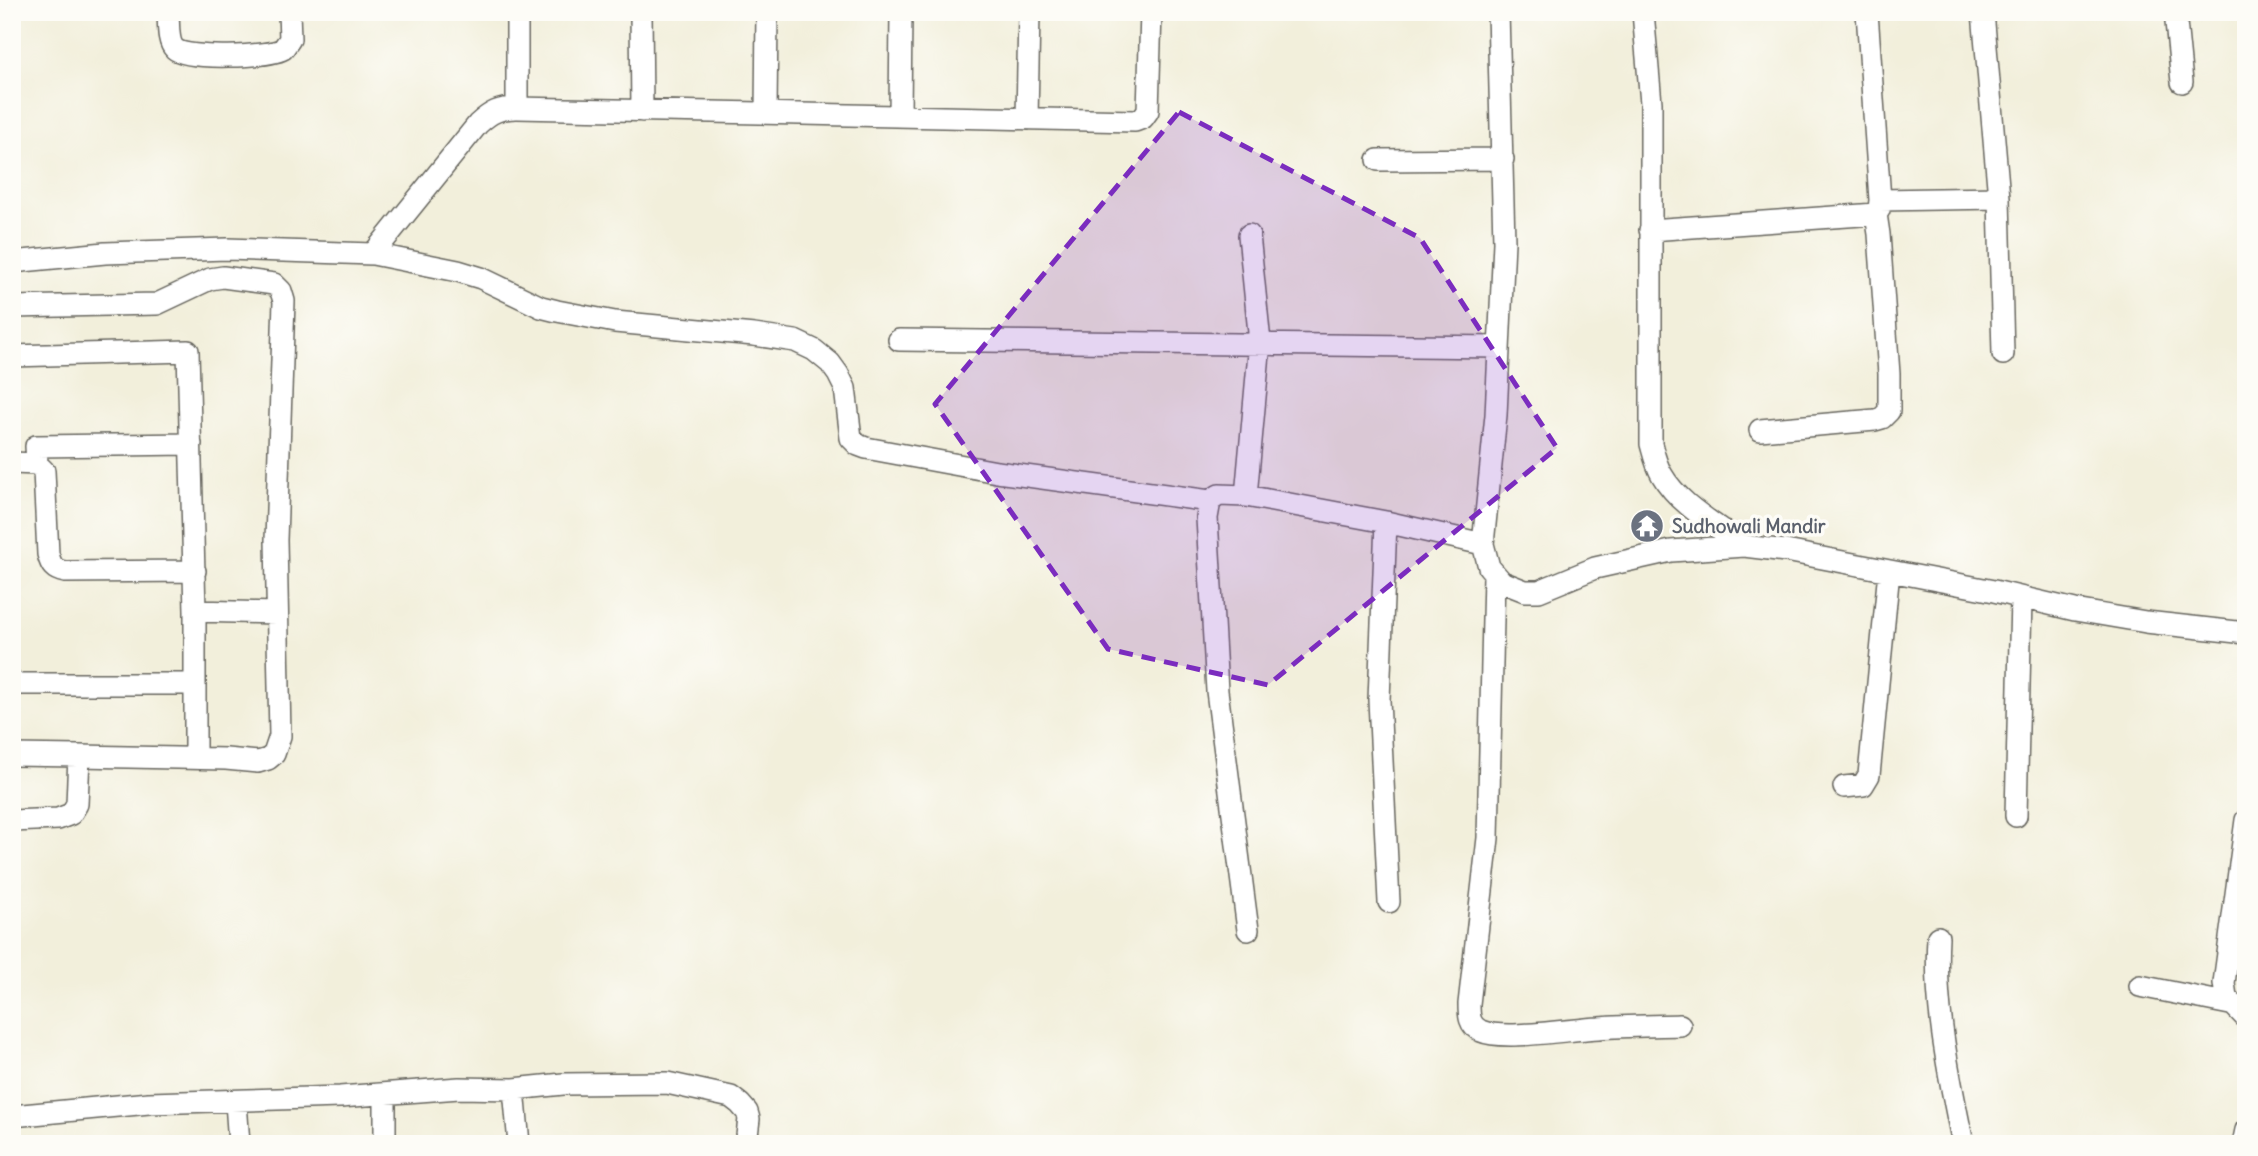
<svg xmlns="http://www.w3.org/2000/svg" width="2258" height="1156" viewBox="0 0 2258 1156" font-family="Delius,sans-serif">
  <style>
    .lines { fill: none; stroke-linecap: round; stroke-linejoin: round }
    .minor-casing { stroke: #67665f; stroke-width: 24 }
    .minor { stroke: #fff; stroke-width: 21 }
    .marked { fill: #7b2cbf; fill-opacity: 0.2; stroke: #7b2cbf; stroke-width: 5; stroke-dasharray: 14 9; stroke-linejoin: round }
    .labels { text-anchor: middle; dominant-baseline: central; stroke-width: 7; stroke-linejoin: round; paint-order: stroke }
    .worship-label { font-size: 19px; font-weight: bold; fill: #5b616d; stroke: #fdfcf7; text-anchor: start }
  </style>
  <rect width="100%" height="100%" fill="#fdfcf7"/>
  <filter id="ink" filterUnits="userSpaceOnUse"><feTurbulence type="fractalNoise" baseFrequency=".0143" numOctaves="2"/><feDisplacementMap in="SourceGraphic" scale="14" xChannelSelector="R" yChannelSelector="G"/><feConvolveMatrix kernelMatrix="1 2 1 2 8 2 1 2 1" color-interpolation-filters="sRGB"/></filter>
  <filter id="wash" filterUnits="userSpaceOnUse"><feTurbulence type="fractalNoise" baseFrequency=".00686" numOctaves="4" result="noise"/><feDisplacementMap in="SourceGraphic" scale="28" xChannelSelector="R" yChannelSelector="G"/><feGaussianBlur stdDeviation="1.57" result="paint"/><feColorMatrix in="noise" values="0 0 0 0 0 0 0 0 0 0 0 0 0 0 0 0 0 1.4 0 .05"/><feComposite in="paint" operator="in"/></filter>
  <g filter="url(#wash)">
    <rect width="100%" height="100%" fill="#f2efdb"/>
  </g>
  <g filter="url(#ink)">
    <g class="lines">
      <g class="minor-casing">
        <path id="minor" d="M168,12C169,23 167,42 175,49C187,60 269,57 283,49L290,39L289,12
          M641,12L642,111
          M1498,12L1504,242L1496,415L1483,544L1489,567L1502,582L1525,591H1539L1595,568L1671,551L1744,546L1786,551L1994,591L2075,610L2146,622L2246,633
          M1643,12L1651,103V444C1654,455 1656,465 1662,475C1679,505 1717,525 1744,546
          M1983,12L1999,198L2003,354
          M2175,12L2182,82
          M517,108V12
          M766,113L767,12
          M900,116L901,12
          M1027,119L1029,12
          M1378,160L1503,159
          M1880,200L1999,198
          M1650,230L1876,214L1879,210L1880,200L1867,12
          M373,254L478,124C491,112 499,108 517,108L1135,121L1143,118L1148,111L1151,12
          M12,262L105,253L227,249L373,254L458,271L481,278L541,307L557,311L615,322L754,335L795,341L814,350L830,363L838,374L845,388L851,438L858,445L866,448L997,472L1210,501
          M12,307L157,304L210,279L223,277L274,284L281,291L284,301L276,540L280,736L274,754L268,759L258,762L226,759L79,756L77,804L71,814L58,819L12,821
          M899,340L1499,347
          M12,356L188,351L195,611L277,613
          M1760,430L1875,420L1882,418L1889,411V374L1879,234L1876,214
          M12,463L37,464L44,471L48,554C51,566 54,570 65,572L195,571
          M37,464L36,446L191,444
          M1246,496L1260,342L1249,235
          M1386,522L1379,700L1389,902
          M1494,575L1488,838L1469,1004C1469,1015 1469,1026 1481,1031C1503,1041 1572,1029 1599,1028C1626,1026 1653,1026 1680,1025
          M195,611V758
          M12,684H194
          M12,755L79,756
          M1844,787L1863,785L1869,775L1889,571
          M2016,816L2021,598
          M2246,820L2224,983L2226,997L2246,1018
          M1248,930L1217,691L1207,518L1210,501L1219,495L1246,496L1386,522L1483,544
          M1938,937C1934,1007 1949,1075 1963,1144
          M2140,986L2230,1004
          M514,1089L519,1144
          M385,1095V1144
          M236,1102L239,1144
          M12,1116L149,1103L340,1097L459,1088L514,1089L563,1084L667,1083L731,1097L740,1104L747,1112L749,1119L746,1144
          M2243,1144L2246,1130"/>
      </g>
      <use href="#minor" class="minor"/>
    </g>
  </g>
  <path class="marked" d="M1179,112L1420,238L1557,448L1268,685L1108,649L935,404Z"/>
  <defs>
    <g id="temple-disc" transform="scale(1.75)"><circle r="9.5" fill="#6b7280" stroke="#fdfcf7"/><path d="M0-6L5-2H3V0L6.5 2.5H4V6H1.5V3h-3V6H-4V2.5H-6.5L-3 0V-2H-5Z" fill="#fff"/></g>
  </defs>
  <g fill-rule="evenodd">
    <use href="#temple-disc" x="1647" y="526"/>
  </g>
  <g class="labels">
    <g class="worship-label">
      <text x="1672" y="526">Sudhowali Mandir</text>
    </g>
  </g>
  <rect width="2258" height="1156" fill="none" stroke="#fdfcf7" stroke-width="42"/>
</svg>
